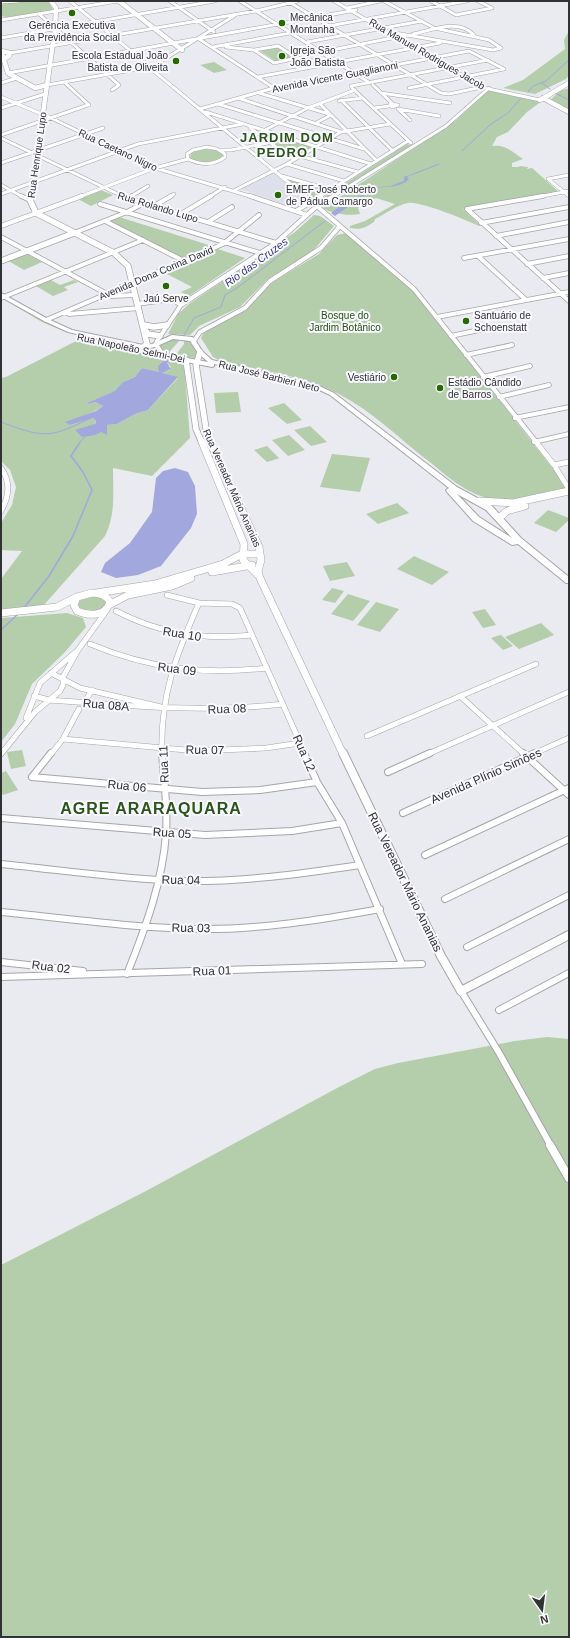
<svg xmlns="http://www.w3.org/2000/svg" width="570" height="1638" viewBox="0 0 570 1638" font-family="Arial,sans-serif">
  <style>
    .built { fill: #dddfeb }
    .green { fill: #b4cdab }
    .water { fill: #a2a7de }
    .lines { fill: none; stroke-linecap: round; stroke-linejoin: round }
    .stream-far1 { stroke: #a2a7de; stroke-width: 1 }
    .stream { stroke: #a2a7de; stroke-width: 1.5 }
    .minor-far4-casing { stroke: #a5a5aa; stroke-width: 4 }
    .minor-far3-casing { stroke: #a5a5aa; stroke-width: 5.5 }
    .minor-far2-casing { stroke: #a5a5aa; stroke-width: 6 }
    .minor-far1-casing { stroke: #a5a5aa; stroke-width: 8 }
    .minor-casing { stroke: #a5a5aa; stroke-width: 10 }
    .tertiary-far3-casing { stroke: #a5a5aa; stroke-width: 5.5 }
    .tertiary-far2-casing { stroke: #a5a5aa; stroke-width: 7 }
    .tertiary-far1-casing { stroke: #a5a5aa; stroke-width: 8 }
    .tertiary-casing { stroke: #a5a5aa; stroke-width: 10 }
    .secondary-casing { stroke: #a5a5aa; stroke-width: 2 }
    .minor-far4 { stroke: #fff; stroke-width: 3 }
    .minor-far3 { stroke: #fff; stroke-width: 4 }
    .minor-far2 { stroke: #fff; stroke-width: 5 }
    .minor-far1 { stroke: #fff; stroke-width: 6 }
    .minor { stroke: #fff; stroke-width: 8 }
    .tertiary-far3 { stroke: #fff; stroke-width: 4.5 }
    .tertiary-far2 { stroke: #fff; stroke-width: 5.5 }
    .tertiary-far1 { stroke: #fff; stroke-width: 7 }
    .tertiary { stroke: #fff; stroke-width: 8 }
    .secondary { fill: #fff; fill-rule: evenodd }
    .poi-dot { fill: #266900; stroke: #f8f8fe; stroke-width: 1.5 }
    .labels { text-anchor: middle; dominant-baseline: central; stroke-width: 4; stroke-linejoin: round; paint-order: stroke }
    .far-poi-label { font-size: 10px; fill: #313233; stroke: #f8f8fe; text-anchor: start }
    .far-street-label { font-size: 10px; fill: #313233; stroke: #f8f8fe }
    .far-park-label { font-size: 10px; fill: #23530e; stroke: #f8f8fe }
    .far-water-label { font-size: 11px; font-style: italic; fill: #3c3c7e; stroke: #f8f8fe }
    .street-label { font-size: 12px; fill: #313233; stroke: #f8f8fe }
    .far-district-label { font-size: 13px; font-weight: bold; letter-spacing: 1px; fill: #2b551b; stroke: #f8f8fe }
    .district-label { font-size: 16px; font-weight: bold; letter-spacing: 1px; fill: #2b551b; stroke: #f8f8fe }
  </style>
  <rect width="100%" height="100%" fill="#eaebf0"/>
  <path class="built" d="M273,172L306,200L307,201L295,208L241,189Z"/>
  <path class="green" d="M23,1H48L54,11L10,18L1,16V3Z
    M569,31V75L566,79L535,94L503,88L523,80L565,49L564,40Z
    M277,47L294,58L277,62L259,50Z
    M214,62L227,70L214,73L200,65Z
    M569,88V109L550,100L560,91Z
    M489,90L542,101L527,112L508,132L497,137L492,146C506,144 512,152 523,159L512,163V167H518L520,166L528,167L527,169L532,168L559,192L463,209L480,225L479,226C466,220 420,201 408,203C397,205 385,214 375,219L374,222C365,228 361,230 350,228V226L365,221L395,204L376,198L364,203L358,208L360,214C349,216 332,214 323,208L455,121Z
    M255,130H258L312,147L293,158Z
    M407,144L412,146L319,203L316,202Z
    M204,149L216,150L222,153L223,156C216,165 198,164 190,158L191,153Z
    M287,179L326,190L327,191L314,198Z
    M101,190L113,195L91,206L78,199Z
    M314,215L320,216L334,226L313,251L268,279L240,307L199,326L190,335L168,334L178,314L189,304L295,232Z
    M119,217L212,246L182,258L110,221Z
    M347,233L411,287L568,488C544,493 518,502 493,499C470,496 449,478 431,463C401,440 372,411 339,394C307,376 258,370 222,362L213,357L201,338L204,332L248,308L268,285L319,254L337,235Z
    M218,249L245,258L189,296L181,292L192,287L163,272Z
    M27,254L42,262L24,270L7,260Z
    M51,280L60,285L74,280L78,282L64,287L68,290L53,296L36,286Z
    M3,299L67,331L141,348H155L157,352L66,332L42,322Z
    M169,339H181L170,351V354L161,350C160,343 163,341 169,339Z
    M184,339L191,340L200,354L196,358L175,356L184,344Z
    M78,340L168,357L160,365L159,372L142,368L135,377L123,382L116,391L87,403L89,404L95,402L103,406C92,414 80,415 70,425L93,418L96,421L88,435H95L107,425L117,424L135,414L148,410L178,378L161,373L170,370L171,367L167,363L172,358L184,362L190,438L152,476L113,468C113,492 116,514 105,536L43,606L1,609V579L22,551L1,550V523L12,505L16,487L10,470L1,461V378L6,377Z
    M238,392L241,412L216,413L214,393Z
    M284,403L302,420L287,424L268,408Z
    M310,426L327,442L311,446L294,430Z
    M289,435L305,450L288,456L272,440Z
    M267,446L279,458H280L267,462L254,450Z
    M332,454L370,458L360,492L320,487Z
    M397,503L409,513L378,524L366,514Z
    M548,510L569,518V520L556,532L534,523Z
    M414,556L449,572L432,585L397,569Z
    M347,562L355,576L330,581L323,566Z
    M332,588L344,591L335,603L322,600Z
    M348,594L370,601L353,621L331,614Z
    M94,595L106,600V606L94,612L80,609L78,606L80,600Z
    M376,602L399,609L380,632L357,625Z
    M485,609L496,625L483,628L472,612Z
    M67,613L83,618L86,627L65,652L32,684L15,724L1,742V618Z
    M541,623L554,635L519,649L505,637Z
    M500,635H501L513,646L503,650L491,638Z
    M22,750L26,766L11,769L7,752Z
    M6,771L18,790L3,795L1,792V773Z
    M547,1037L569,1039V1637H1V1265L146,1191L339,1087L375,1069L398,1063L515,1041Z"/>
  <path class="water" d="M412,174L407,177L409,179C399,189 386,185 373,189L335,216L331,213L349,200L363,195L372,188L390,186L404,181V177Z
    M168,357L172,358L167,363L171,369L162,373L178,377L148,410L135,414L117,424L107,425V435L101,432L95,435L82,437L75,430L95,424L96,421L93,418L70,425L65,422L96,411L103,406L95,402L89,404L87,403L115,391L123,382L135,377L142,368L159,372L158,366Z
    M175,468L188,472L195,486L197,514L191,528L161,566L138,575L116,578L101,572L105,563L130,543L152,512L156,478L163,471Z"/>
  <g class="lines">
    <path class="stream-far1" d="M542,83L550,89
      M528,92L533,86L546,81L569,60
      M555,93L569,100
      M462,151L491,124L508,113L522,97
      M411,175L439,164
      M183,337L194,318L221,307L225,295L237,288L325,221
      M1,422C48,440 51,437 95,416
      M79,443L85,437"/>
    <path class="stream" d="M23,609L49,576L73,536L92,490L83,472L71,456L80,442
      M1,630L18,614"/>
    <g class="minor-far4-casing">
      <path id="minor-far4" d="M70,1L149,66
        M170,1L214,32
        M240,1L370,83
        M334,1L484,88L540,100
        M384,1L434,28
        M431,1L456,15L492,8
        M478,1L492,8
        M1,2L19,1
        M289,2L441,93L449,94L482,87
        M347,8L380,1
        M39,14L119,85L112,90
        M1,20L118,1
        M413,34C433,30 458,18 474,35L473,37
        M407,35L493,50L501,48L489,40L439,29
        M1,38L215,1
        M199,39L274,88
        M307,42L422,21
        M278,46L297,58
        M213,47L467,1
        M226,47L254,50L278,46
        M254,50L274,63
        M322,52L407,35L395,33
        M10,53L256,11L298,1
        M274,63L297,58L325,63
        M157,66L158,63L234,16
        M150,68L306,197
        M8,73L356,10
        M258,77L440,43
        M64,82L89,105
        M1,83L17,78
        M47,85L149,67
        M373,85L392,103
        M351,86L488,60
        M352,88L411,143
        M409,88L504,69
        M259,93L329,114
        M381,93L450,103
        M1,97L51,118L155,168L253,197
        M238,98L341,132
        M341,100L393,151
        M339,101L363,98
        M218,104L364,149
        M320,104L377,161
        M390,104L398,105L392,107Z
        M1,108L45,94
        M374,108L389,106
        M200,109L274,88L469,51L504,69
        M398,109L439,116
        M398,109L410,120
        M206,112L371,164
        M316,123L331,115
        M250,128L294,160
        M263,131L308,108L355,90
        M1,135L88,105
        M1,138L124,197
        M207,147L217,149L225,154V157C214,166 200,165 188,159L187,154L193,150Z
        M220,150H231L268,143
        M300,156L358,172
        M1,163L103,128
        M287,164L344,181
        M282,176L331,190
        M548,179L569,196
        M548,179L569,175
        M1,185L23,197
        M235,190L287,164L341,132L390,124
        M1,194L138,144L243,124
        M79,197L155,168L188,159
        M130,197L148,186
        M170,197L174,194
        M209,197L225,187
        M319,197L408,141
        M332,197L446,126L489,88
        M537,197L569,191"/>
    </g>
    <g class="minor-far3-casing">
      <path id="minor-far3" d="M21,196L30,200
        M121,196L276,243
        M250,196L307,215
        M305,196L414,289L537,443
        M128,198L132,196
        M100,204L260,253
        M154,206L171,196
        M467,209L569,301
        M467,209L543,196
        M296,211L321,196
        M181,214L211,196
        M105,221L184,261
        M208,222L232,207
        M481,223L569,207
        M1,226L82,196
        M74,233L127,212L144,203
        M496,236L569,222
        M1,237L111,296L135,295
        M478,256L525,299
        M464,258L569,239
        M527,264L569,256
        M543,278L569,273
        M1,298L143,240
        M137,304L172,299L181,305
        M65,312L69,314L139,308
        M437,317L569,292
        M46,320L223,244L259,215
        M451,336L493,327
        M194,341L200,332L245,308L270,281L321,248L340,226
        M163,355L156,344L157,341L181,305L276,243L317,206L334,196
        M466,355L512,345
        M483,377L530,366
        M499,397L549,385
        M515,418L569,407
        M534,442L569,434"/>
    </g>
    <g class="minor-far2-casing">
      <path id="minor-far2" d="M536,442L554,465L569,489
        M554,465L569,462
        M1,468C11,482 9,497 1,511
        M167,595L199,603L232,604L240,608L305,754
        M116,611C160,634 203,640 252,635
        M90,644C150,669 203,675 267,668
        M51,673L80,688L161,707
        M63,677L78,650L107,610
        M34,696L49,700C127,706 205,713 283,704
        M460,696L524,754
        M84,703L92,690
        M26,718L40,683L78,650
        M367,736L536,664
        M63,739L197,751L266,748L300,743
        M1,754L35,712L60,691L63,685V677
        M51,754L63,739L79,709
        M162,754C160,696 176,655 199,603
        M428,754L569,692
        M533,754L569,738"/>
    </g>
    <g class="minor-far1-casing">
      <path id="minor-far1" d="M304,753L317,782L342,823L402,964
        M523,753L569,795
        M388,772L430,753
        M32,777L202,792L260,790L317,782
        M32,777L51,753
        M403,813L535,753
        M1,818L205,835L292,831L342,823
        M425,855L569,788
        M1,864C61,870 121,879 182,881C242,882 301,874 360,865
        M445,899L569,839
        M1,912C66,918 131,928 197,929C258,930 320,920 380,909
        M467,947L569,895
        M1,962L83,971
        M127,974C145,929 163,881 166,833C168,806 164,780 162,753
        M1,977L422,964
        M461,991L498,1051L551,1146
        M499,1010L569,973"/>
    </g>
    <g class="minor-casing">
      <path id="minor" d="M550,1145L569,1178"/>
    </g>
    <g class="tertiary-far3-casing">
      <path id="tertiary-far3" d="M119,1L182,50
        M1,51L10,53L9,56L4,59
        M2,54L8,73L35,88L47,85
        M543,98L569,112
        M540,100L569,83
        M31,197L55,29L56,8L51,1"/>
    </g>
    <g class="tertiary-far2-casing">
      <path id="tertiary-far2" d="M31,196L30,200L36,213L114,253L128,266L147,344L143,347
        M1,261L74,233
        M144,325L154,327L167,325
        M144,328L148,334L160,336
        M200,352L196,365L207,435L211,443
        M186,360L196,429L202,443"/>
    </g>
    <g class="tertiary-far1-casing">
      <path id="tertiary-far1" d="M202,442L244,544L243,560L259,576
        M210,442L259,547L261,560L258,571L259,576L343,754
        M479,501L513,503L569,491
        M499,518L507,511L525,506
        M212,572L252,565
        M92,593C100,593 106,595 110,602C105,617 89,616 77,611L74,605L77,597Z
        M96,593L155,584L223,564L242,554H260
        M109,605L128,595L172,586L191,578
        M1,613L57,607L77,597"/>
    </g>
    <g class="tertiary-casing">
      <path id="tertiary" d="M343,753L441,956L461,991L569,935"/>
    </g>
    <g class="secondary-casing">
      <path id="secondary" d="M1,293L48,319L72,330L143,345L152,344L172,335L192,337L194,338L202,351L212,360L315,384L334,393L457,487L492,506L521,538L569,577V583H566L518,544L512,545L473,521L447,492L446,490L449,488L330,395L311,386L214,364V366L212,367L140,353L137,351L140,349L208,362L198,353L190,341L173,339L155,347L143,349L68,332L44,321L1,297ZM457,494L486,510L512,538L479,517Z"/>
    </g>
    <use href="#minor-far4" class="minor-far4"/>
    <use href="#minor-far3" class="minor-far3"/>
    <use href="#minor-far2" class="minor-far2"/>
    <use href="#minor-far1" class="minor-far1"/>
    <use href="#minor" class="minor"/>
    <use href="#tertiary-far3" class="tertiary-far3"/>
    <use href="#tertiary-far2" class="tertiary-far2"/>
    <use href="#tertiary-far1" class="tertiary-far1"/>
    <use href="#tertiary" class="tertiary"/>
    <use href="#secondary" class="secondary"/>
  </g>
  <g class="poi-dot">
    <circle cx="72" cy="13" r="4"/>
    <circle cx="282" cy="23" r="4"/>
    <circle cx="282" cy="56" r="4"/>
    <circle cx="176" cy="61" r="4"/>
    <circle cx="278" cy="195" r="4"/>
    <circle cx="166" cy="286" r="4"/>
    <circle cx="466" cy="321" r="4"/>
    <circle cx="394" cy="377" r="4"/>
    <circle cx="440" cy="388" r="4"/>
  </g>
  <g class="labels">
    <g class="far-poi-label">
      <text x="290" y="17">Mecânica<tspan x="290" dy="12">Montanha</tspan></text>
      <text x="72" y="25" text-anchor="middle">Gerência Executiva<tspan x="72" dy="12">da Previdência Social</tspan></text>
      <text x="290" y="50">Igreja São<tspan x="290" dy="12">João Batista</tspan></text>
      <text x="168" y="55" text-anchor="end">Escola Estadual João<tspan x="168" dy="12">Batista de Oliveita</tspan></text>
      <text x="286" y="189">EMEF José Roberto<tspan x="286" dy="12">de Pádua Camargo</tspan></text>
      <text x="166" y="298" text-anchor="middle">Jaú Serve</text>
      <text x="474" y="315">Santuário de<tspan x="474" dy="12">Schoenstatt</tspan></text>
      <text x="386" y="377" text-anchor="end">Vestiário</text>
      <text x="448" y="382">Estádio Cândido<tspan x="448" dy="12">de Barros</tspan></text>
    </g>
    <g class="far-street-label">
      <text transform="translate(427 54) rotate(30)">Rua Manuel Rodrigues Jacob</text>
      <text transform="translate(335 77) rotate(-11)">Avenida Vicente Guaglianoni</text>
      <text transform="translate(118 150) rotate(25)">Rua Caetano Nigro</text>
      <text transform="translate(37 155) rotate(-82)">Rua Henrique Lupo</text>
      <text transform="translate(158 207) rotate(17)">Rua Rolando Lupo</text>
      <text transform="translate(156 273) rotate(-23)">Avenida Dona Corina David</text>
      <text transform="translate(131 348) rotate(12)">Rua Napoleão Selmi-Dei</text>
      <text transform="translate(269 376) rotate(14)">Rua José Barbieri Neto</text>
      <text transform="translate(232 488) rotate(66)">Rua Vereador Mário Ananias</text>
    </g>
    <g class="far-park-label">
      <text x="345" y="315">Bosque do<tspan x="345" dy="12">Jardim Botânico</tspan></text>
    </g>
    <g class="far-water-label">
      <text transform="translate(256 262) rotate(-36)">Rio das Cruzes</text>
    </g>
    <g class="street-label">
      <text transform="translate(182 634) rotate(9)">Rua 10</text>
      <text transform="translate(177 669) rotate(7)">Rua 09</text>
      <text transform="translate(106 705) rotate(5)">Rua 08A</text>
      <text transform="translate(227 709) rotate(-2)">Rua 08</text>
      <text transform="translate(205 750) rotate(1)">Rua 07</text>
      <text transform="translate(304 753) rotate(66)">Rua 12</text>
      <text transform="translate(164 764) rotate(-92)">Rua 11</text>
      <text transform="translate(486 776) rotate(-24)">Avenida Plínio Simões</text>
      <text transform="translate(127 786) rotate(6)">Rua 06</text>
      <text transform="translate(172 833) rotate(4)">Rua 05</text>
      <text transform="translate(181 880) rotate(1)">Rua 04</text>
      <text transform="translate(405 882) rotate(64)">Rua Vereador Mário Ananias</text>
      <text transform="translate(191 928) rotate(1)">Rua 03</text>
      <text transform="translate(51 967) rotate(7)">Rua 02</text>
      <text transform="translate(212 971) rotate(-2)">Rua 01</text>
    </g>
    <g class="far-district-label">
      <text x="287" y="137">JARDIM DOM<tspan x="287" dy="15">PEDRO I</tspan></text>
    </g>
    <g class="district-label">
      <text x="151" y="808">AGRE ARARAQUARA</text>
    </g>
  </g>
  <rect width="570" height="1638" fill="none" stroke="#313233" stroke-width="4"/>
  <g transform="translate(542 1610) rotate(166)" stroke="#f8f8fe" stroke-width="3" paint-order="stroke">
  <path d="M0-3L7 15L0 10L-7 15Z" fill="#313233"/>
  <text y="-6" font-size="11" font-weight="bold" text-anchor="middle" fill="#313233">N</text>
  </g>
</svg>
